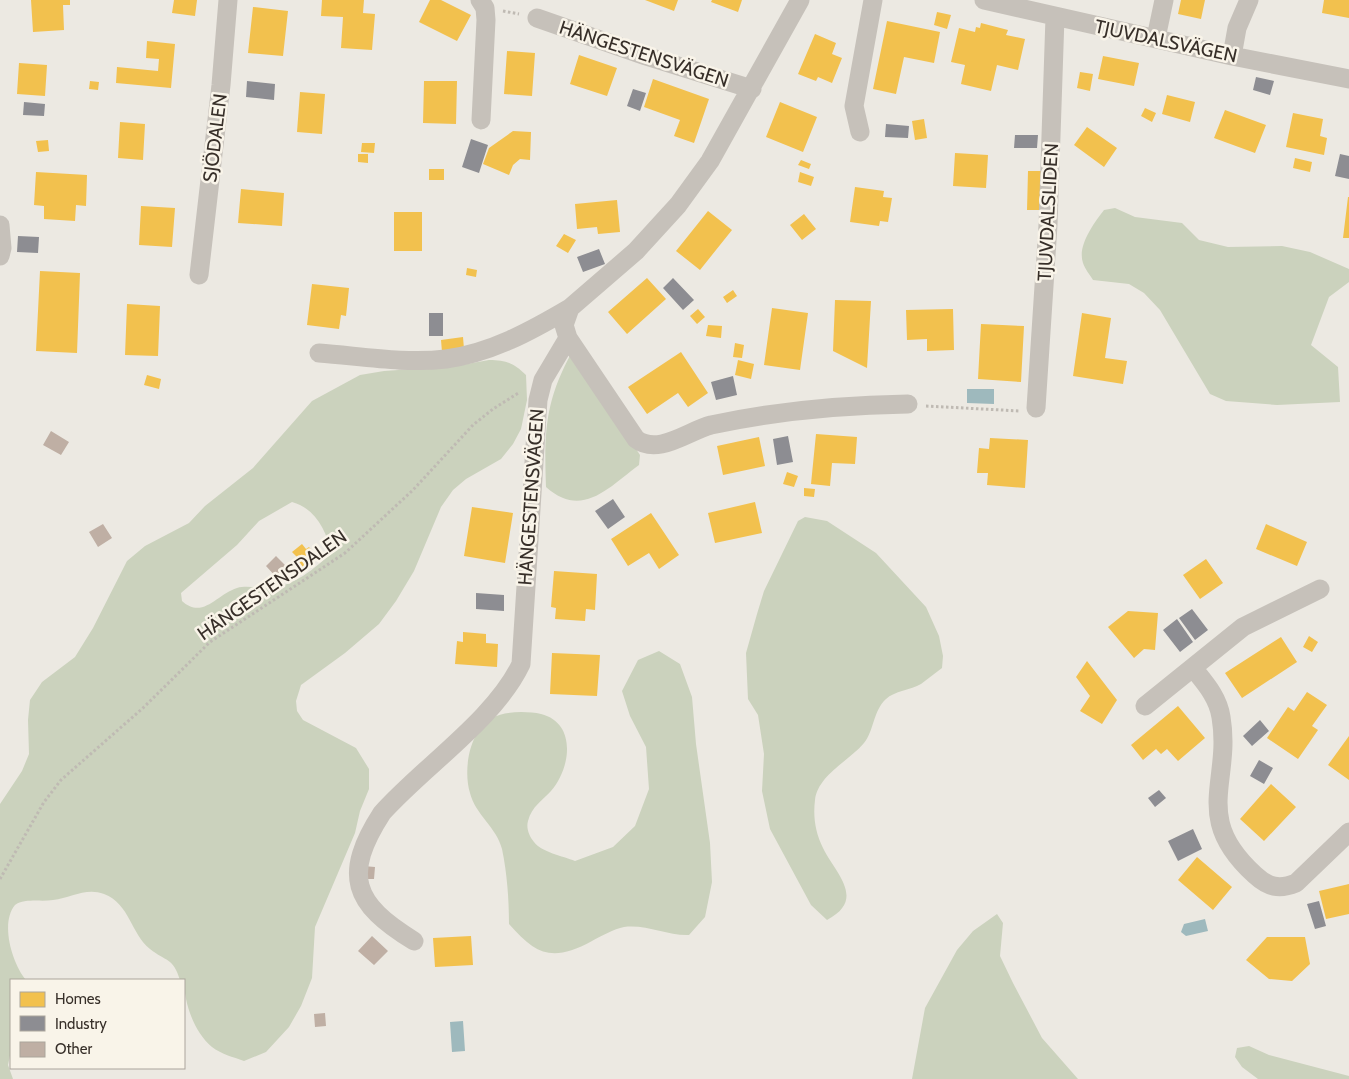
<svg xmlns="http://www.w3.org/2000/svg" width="1349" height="1079" viewBox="0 0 1349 1079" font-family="Cabin,sans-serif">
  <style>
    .green { fill: #cbd2bd; fill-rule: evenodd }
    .water { fill: #9eb9bd }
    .homes { fill: #f2c14e }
    .industry { fill: #8d8d92 }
    .building { fill: #bfafa4 }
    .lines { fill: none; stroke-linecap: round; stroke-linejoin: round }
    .path { stroke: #bfbab3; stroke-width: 3; stroke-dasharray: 2.5 2.5; stroke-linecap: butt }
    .minor { stroke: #c6c1ba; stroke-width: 19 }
    .labels { text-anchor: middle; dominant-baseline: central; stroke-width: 5; stroke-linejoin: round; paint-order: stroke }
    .street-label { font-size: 19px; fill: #372f29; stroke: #f9f4e9 }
  </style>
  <rect width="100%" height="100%" fill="#ece9e2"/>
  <path class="green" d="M1115,208L1135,217L1182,223L1199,240L1228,247L1282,246L1310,252L1349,269V282L1329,297L1311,345L1338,367L1340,402L1277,405L1226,401L1210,394L1160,310L1144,293L1129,284L1093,280C1090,275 1085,269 1083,263C1077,246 1094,223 1104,210Z
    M572,352L640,455L639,465C608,488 582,519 546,487C544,432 545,401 572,352Z
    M489,360C506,360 514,363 526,375L527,400L521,429L513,444L501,459L466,479L453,490L441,507L414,571L396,601L379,624L345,653L301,685L296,701L297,711L303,720L356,748L369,769V789L360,811L355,833L315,927L312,978L301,1006L289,1027L266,1052L244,1061C233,1057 221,1054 212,1047C194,1032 184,1003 184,980H180C173,957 166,962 150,949C131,934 130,904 104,894C86,887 71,898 53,900C41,902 25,898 15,905C0,923 12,963 26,980H11V1051L8,1065L13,1079H0V804L22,771L29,754L28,720L30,700L42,682L75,657L93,628L127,561L145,546L189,523L205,506L253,468L312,401L360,375L384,371L456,366ZM292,502C315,508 327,531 331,553C316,568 293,586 272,588C260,589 248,585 237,588C217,594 203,620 182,601L181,593L237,545L259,521Z
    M805,517L827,521L876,553L926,607L939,636L943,656L942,668C935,673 928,679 921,684C911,690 894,691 886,699C873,711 874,731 864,743C849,761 818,775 815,800C813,816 815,832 823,848C835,873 867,899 827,920L811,905L770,829L762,791L764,754L758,715L748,699L746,653L757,614L764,591L798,521Z
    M659,651L680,664L692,697L696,744L710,843L712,882L705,917L689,935C668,936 646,924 624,927C614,929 601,936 592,941C553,962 537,956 509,924C509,899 507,873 502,849C497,828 475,814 470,793C463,770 469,731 492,718C504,711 527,711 541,714C577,723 571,768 551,791C542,801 532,806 528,821C526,828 529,836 534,842C541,852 563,856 575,861L613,847L635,826L649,789L646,747L630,716L622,691L638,660Z
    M997,914L1003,923L1000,956L1013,983L1042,1038L1078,1079H912L925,1008L957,950L973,931Z
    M1249,1046L1269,1055L1349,1076V1079H1258L1242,1067L1235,1057L1237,1048Z"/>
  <path class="water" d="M967,389H994V404L967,403Z
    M1205,919L1208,931L1186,936L1181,932L1184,924Z
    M463,1021L465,1051L452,1052L450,1022Z"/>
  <path class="homes" d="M31,0H70V5H63L64,30L33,32Z
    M174,0H197L195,16L172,13Z
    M322,0H364L363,13L375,14L372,50L341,48L343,17L321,16Z
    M430,0H441L471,15L457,41L419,22Z
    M645,0H678L674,11Z
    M712,0H742L738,12L711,2Z
    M1181,0H1205L1201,19L1178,14Z
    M1324,0H1349V18L1322,13Z
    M253,7L288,11L283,56L248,53Z
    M937,12L951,15L947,29L934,25Z
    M887,21L940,32L934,63L904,57L896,94L873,89Z
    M981,23L1008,30L1006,35L1025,39L1018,70L997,65L991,91L961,84L965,65L951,62L959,28L975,32L976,27L980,28Z
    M815,34L836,43L832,54L842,58L832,83L818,77L816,81L798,74Z
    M147,41L175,44L171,88L116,83L117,67L158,71L159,59L146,58Z
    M507,51L535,53L532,96L504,94Z
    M579,55L617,68L607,96L570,84Z
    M1103,56L1139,63L1134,86L1098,79Z
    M19,63L47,65L45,96L17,94Z
    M1080,72L1093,74L1090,91L1077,88Z
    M653,79L709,99L694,143L674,136L680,120L644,107Z
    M90,81L99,82L98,90L89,89Z
    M424,81H457L456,124L423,123Z
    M300,92L325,94L322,134L297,132Z
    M1167,95L1195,102L1190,122L1162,114Z
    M780,102L817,117L803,152L766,137Z
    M1145,108L1156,113L1152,122L1141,116Z
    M1225,110L1266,125L1255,153L1214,138Z
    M1293,113L1323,119L1320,136L1327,138L1324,155L1286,147Z
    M924,119L927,138L915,140L912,121Z
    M120,122L145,124L143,160L118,158Z
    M1087,127L1117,148L1104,167L1074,145Z
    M513,131L531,132L530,160L520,159L513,165L509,175L483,164L489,148Z
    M48,140L49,151L38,152L36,141Z
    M362,143H375L374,153L361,152Z
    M955,153L988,155L986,188L953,186Z
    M358,154H368V163L358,162Z
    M1295,158L1312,162L1310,172L1293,168Z
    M801,160L811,164L809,169L798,165Z
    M429,169H444V180H429Z
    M1028,171H1044V210H1027Z
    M36,172L87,175L86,206L76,205L75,221L44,219V206L34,205Z
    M800,172L814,177L811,186L798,182Z
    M855,187L884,191L883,197L892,198L888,222L880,221L879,226L850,222Z
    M241,189L284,193L282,226L238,223Z
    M1348,197H1349V238H1343Z
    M617,200L620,232L598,234L597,227L577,229L575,204Z
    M141,206L175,208L172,247L139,245Z
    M708,211L732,230L700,270L676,251Z
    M394,212H422V251H394Z
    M804,214L816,229L802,240L790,225Z
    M564,234L576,240L568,253L556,246Z
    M467,268L477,270L476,277L466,275Z
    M40,271L80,273L77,353L36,351Z
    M647,278L666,299L627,334L608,312Z
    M312,284L349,288L346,316L341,315L339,329L307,325Z
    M733,290L737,296L727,303L723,297Z
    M835,300L871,301L867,368L833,351Z
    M127,304L160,306L158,356L125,355Z
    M772,308L808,313L800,370L764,365Z
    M698,309L705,317L697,324L690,316Z
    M953,309L954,350L927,351V339L907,340L906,310Z
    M1082,313L1111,318L1105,358L1127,361L1123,384L1073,376Z
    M981,324L1024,326L1021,382L978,379Z
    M708,325L722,326L721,338L706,336Z
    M463,337L464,349L442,352L441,340Z
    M735,343L744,345L742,358L733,357Z
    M681,352L708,393L688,407L678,393L647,414L628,387Z
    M738,360L754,364L751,379L735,375Z
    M147,375L161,379L159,389L144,385Z
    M816,434L857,437L855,464L832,463L830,486L811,484Z
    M759,437L765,466L723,475L717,446Z
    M990,438L1028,440L1025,488L987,485L988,473H977L979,448L989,449Z
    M787,472L798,476L794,487L783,484Z
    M804,488L815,489L814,497L804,496Z
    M755,502L762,533L715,543L708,513Z
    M472,507L513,513L505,563L464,556Z
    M651,513L679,555L659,569L649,553L628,566L611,539Z
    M1266,524L1307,542L1297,566L1256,549Z
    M302,544L306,549L309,547L318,558L296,575L288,565L297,557L292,552Z
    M1206,559L1223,583L1200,599L1183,575Z
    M554,571L597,574L595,610L586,609L585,621L555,619L556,608L551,607Z
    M1128,611L1158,613L1155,650L1144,649L1134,658L1108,627Z
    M463,632L486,634V643L498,644L497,667L455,664L457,641L463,642Z
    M1309,636L1318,642L1312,652L1303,647Z
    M1281,637L1297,662L1242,698L1225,673Z
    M552,653L600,655L597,696L550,694Z
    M1087,661L1117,700L1102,724L1080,711L1090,696L1076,677Z
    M1307,692L1327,705L1312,726L1318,730L1298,759L1267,738L1288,707L1294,711Z
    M1178,706L1205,738L1178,761L1167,749L1161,754L1156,749L1143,760L1131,745Z
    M1349,736V780L1328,765Z
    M1271,784L1296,807L1264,841L1240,819Z
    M1197,857L1232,887L1213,910L1178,880Z
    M1349,884V914L1326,919L1319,891Z
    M471,936L473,965L435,967L433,938Z
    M1267,937H1305L1310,964L1292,981L1269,979L1246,960Z"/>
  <path class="industry" d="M1256,77L1274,81L1270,95L1253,90Z
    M247,81L275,84L274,100L246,97Z
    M633,89L646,93L640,111L627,106Z
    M24,102L45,104L44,116L23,115Z
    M886,124L909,126L908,138L885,137Z
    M1015,135H1038L1037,148H1014Z
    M471,139L488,145L479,173L462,167Z
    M1340,154L1349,156V179L1335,176Z
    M18,236L39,237L38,253L17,252Z
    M599,249L605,264L583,272L577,257Z
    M673,278L694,300L683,310L663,288Z
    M429,313H443V336H429Z
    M733,376L737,395L716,400L711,382Z
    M788,436L793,462L777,465L773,439Z
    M613,499L625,517L608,529L595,511Z
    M476,593L504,595V611L476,609Z
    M1192,609L1208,630L1195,640L1179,618Z
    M1177,619L1193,642L1180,652L1163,630Z
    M1260,720L1269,731L1252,746L1243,736Z
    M1259,760L1273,768L1264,784L1250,776Z
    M1159,790L1166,798L1155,807L1148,798Z
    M1193,829L1202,849L1178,861L1168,841Z
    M1319,901L1326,926L1315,929L1307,904Z"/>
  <path class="building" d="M51,431L69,442L61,455L43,445Z
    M103,524L112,538L98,547L89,532Z
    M276,556L286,566L276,577L266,566Z
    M363,866L375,867L374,879H362Z
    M372,936L388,951L374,965L358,951Z
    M325,1013L326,1026L315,1027L314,1014Z"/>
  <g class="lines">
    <path class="path" d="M503,11L519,14
      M926,406L1020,411
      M0,879L44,802L61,780L143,708L210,642L345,553L413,490L473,425L493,409L520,392"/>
    <path class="minor" d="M480,0L485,8L486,20L481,120
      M800,0L710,161L678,205L636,251L570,308L564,325L568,338L636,439C658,456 688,431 711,425C776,411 842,405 908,404
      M984,0L1232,56L1349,79
      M537,18L646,56L752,89
      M1156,38L1164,0
      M1232,56L1237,28L1249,0
      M860,132L854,106L873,0
      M0,225L2,248L0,256
      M199,275L221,85L228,0
      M319,353C360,356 405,364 446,359C491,353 531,331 570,308
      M1036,408L1048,225L1055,17
      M1193,668C1205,683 1218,697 1221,717C1232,782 1191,817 1255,875C1268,887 1279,890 1296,883L1349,832
      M1145,706L1243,627L1320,589
      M414,941C353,904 342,875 382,813C423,767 495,719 521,664L538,400L543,380L568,338"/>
  </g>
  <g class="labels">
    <g class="street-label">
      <text transform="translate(1166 41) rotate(12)">TJUVDALSVÄGEN</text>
      <text transform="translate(644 54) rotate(18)">HÄNGESTENSVÄGEN</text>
      <text transform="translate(215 138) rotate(-83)">SJÖDALEN</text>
      <text transform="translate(1048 212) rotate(-87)">TJUVDALSLIDEN</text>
      <text transform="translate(531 497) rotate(-86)">HÄNGESTENSVÄGEN</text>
      <text transform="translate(272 585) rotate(-35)">HÄNGESTENSDALEN</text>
    </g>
  </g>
  <rect x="10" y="979" width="175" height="90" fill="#f9f4e9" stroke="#aba59c"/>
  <rect x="20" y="992" width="25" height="15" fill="#f2c14e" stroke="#aba59c"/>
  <text x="55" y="1004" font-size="15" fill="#372f29">Homes</text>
  <rect x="20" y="1016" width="25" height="15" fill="#8d8d92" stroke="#aba59c"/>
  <text x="55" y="1029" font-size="15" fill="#372f29">Industry</text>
  <rect x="20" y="1042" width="25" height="15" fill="#bfafa4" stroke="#aba59c"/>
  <text x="55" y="1054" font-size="15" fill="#372f29">Other</text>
</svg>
